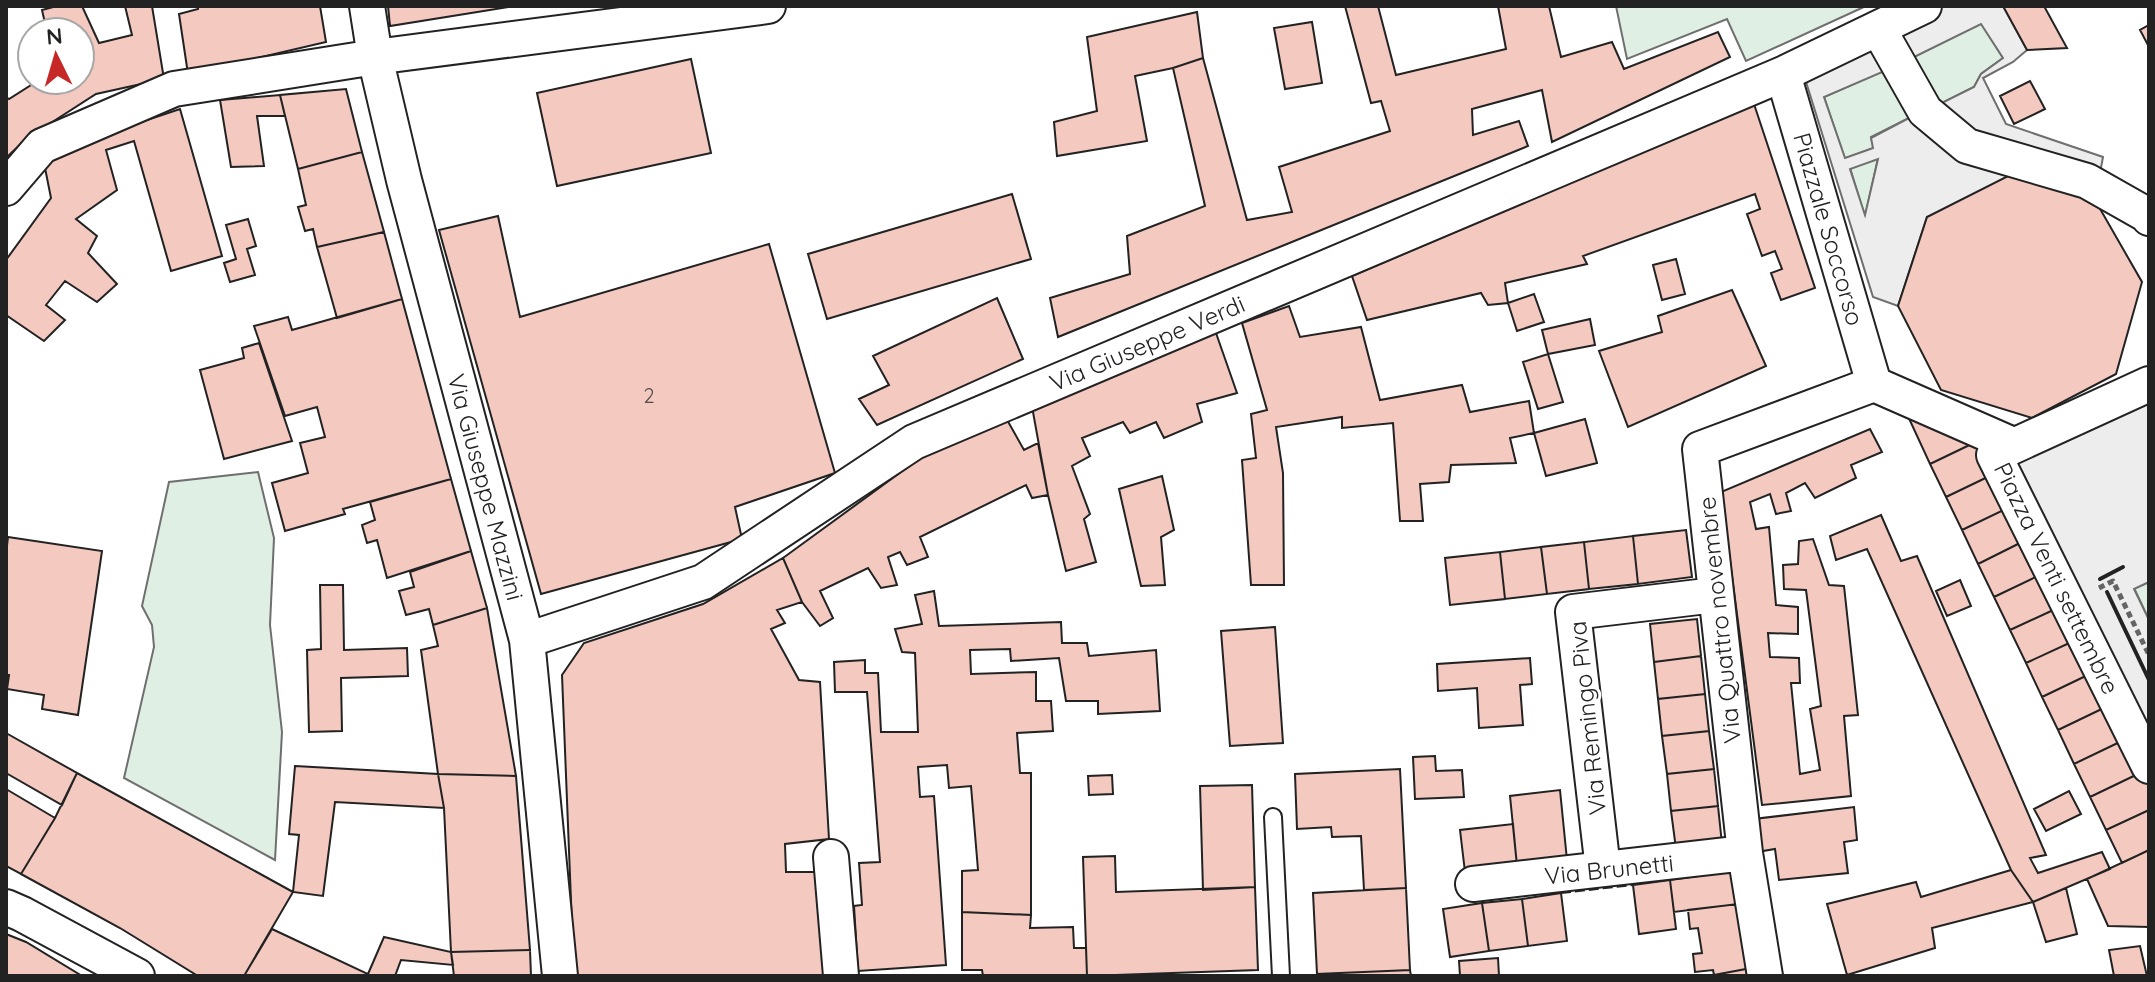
<svg xmlns="http://www.w3.org/2000/svg" width="2155" height="982" viewBox="0 0 2155 982" font-family="Quicksand,sans-serif">
  <style>
    .green { fill: #e0efe3; stroke: #6f6f6f; stroke-width: 2 }
    .parking { fill: #ededed; stroke: #6f6f6f; stroke-width: 2; fill-rule: evenodd }
    .building { fill: #f3c9c0; stroke: #222; stroke-width: 2 }
    .lines { fill: none; stroke-linecap: round; stroke-linejoin: round }
    .lane-casing { stroke: #222; stroke-width: 20 }
    .street-casing { stroke: #222; stroke-width: 38 }
    .path { stroke: #646464; stroke-width: 5; stroke-dasharray: 6 4; stroke-linecap: butt }
    .lane { stroke: #fff; stroke-width: 16 }
    .street { stroke: #fff; stroke-width: 34 }
    .fence { stroke: #222; stroke-width: 2; stroke-dasharray: 10 4; stroke-linecap: butt }
    .wall { stroke: #222; stroke-width: 4 }
    .labels { text-anchor: middle; dominant-baseline: central; stroke-width: 6; stroke-linejoin: round; paint-order: stroke }
    .number-label { font-size: 20px; fill: #564c4a }
    .street-label { font-size: 24px; fill: #222; stroke: #fff }
  </style>
  <rect width="100%" height="100%" fill="#fff"/>
  <path class="green" d="M1616,6H1866L1746,61L1727,19L1627,59Z
    M1981,23L2003,58L1981,74L1974,87L1938,105L1913,57Z
    M1889,68L1911,117L1871,137L1874,148L1845,159L1824,97Z
    M1878,158L1865,217L1850,168Z
    M258,472L274,538L270,625L282,732L275,860L124,778L154,647L152,625L142,606L169,482Z
    M2149,582V620L2134,588Z"/>
  <path class="parking" d="M1937,6H2003L2027,50L2013,62L1983,78L2006,124L2103,157L2095,200L1927,217L1898,306L1873,297L1802,69ZM1981,24L2003,58L1981,74L1974,87L1938,105L1914,57ZM1889,69L1911,117L1871,138L1873,148L1845,158L1824,97ZM1878,159L1865,215L1850,169Z
    M2149,384V582L2134,589L2149,620V766L1994,455Z"/>
  <path class="building" d="M57,6H82L99,43L132,35L125,6H152L164,79L96,94L26,139L6,158V97L9,99L39,80H80V32H47L42,10Z
    M198,6H320L326,42L188,74L179,14L198,9Z
    M388,6H514L390,26Z
    M1345,6H1378L1396,75L1506,49L1498,6H1549L1561,57L1612,42L1624,69L1718,32L1730,57L1552,142L1542,90L1472,109L1473,135L1519,121L1528,146L1058,337L1050,298L1130,274L1127,236L1205,206L1173,68L1203,58L1247,220L1292,212L1279,167L1390,131L1381,101L1371,103Z
    M2003,6H2044L2067,48L2027,50Z
    M1197,12L1203,58L1173,68L1135,76L1147,141L1057,156L1054,122L1097,111L1087,37Z
    M1312,22L1322,83L1285,89L1274,28Z
    M2149,25V47L2140,30Z
    M691,59L711,153L557,186L537,93Z
    M2030,81L2045,109L2014,124L2000,96Z
    M346,89L362,152L298,169L280,95Z
    M280,95L285,116H257L264,166L231,167L220,100Z
    M1754,104L1815,288L1781,300L1771,273L1782,269L1775,251L1762,256L1747,214L1760,209L1755,194L1583,256L1587,264L1505,283L1508,303L1488,305L1481,293L1367,320L1352,276Z
    M180,109L222,256L171,271L134,141L106,150L117,190L76,219L97,236L88,253L117,284L97,302L65,281L46,305L65,320L44,341L6,315V260L51,198L44,163L105,134Z
    M362,152L384,232L317,247L313,229L305,231L298,207L306,205L298,169Z
    M2010,175L2095,200L2142,282L2116,374L2032,418L1941,390L1898,306L1927,217Z
    M1012,194L1031,259L827,319L808,254Z
    M498,216L520,317L769,244L835,473L735,507L742,539L541,594L439,230Z
    M248,219L256,246L247,249L255,275L230,282L224,263L236,259L226,225Z
    M384,232L402,299L337,318L317,247Z
    M1676,259L1685,294L1662,300L1653,265Z
    M1732,290L1766,366L1628,427L1599,351L1662,332L1658,316Z
    M1534,294L1544,322L1517,331L1508,303Z
    M997,298L1023,359L877,425L859,399L889,385L873,356Z
    M402,299L451,479L343,509L345,514L285,531L272,483L308,473L300,443L325,437L317,407L285,416L254,326L288,317L292,330Z
    M1289,306L1300,337L1361,327L1380,400L1462,385L1470,412L1529,401L1534,433L1510,438L1516,463L1451,465L1449,482L1420,484L1423,521H1400L1393,423L1342,428V417L1276,427L1283,473L1284,585H1251L1242,460L1256,458L1251,414L1267,410L1242,323Z
    M1590,319L1595,345L1548,354L1542,330Z
    M1216,333L1237,393L1197,404L1202,422L1164,438L1156,422L1130,433L1123,422L1082,438L1090,456L1072,466L1090,514L1084,519L1096,562L1066,571L1048,495L1031,401Z
    M259,343L292,441L224,459L200,370L244,358L242,348Z
    M1548,354L1563,402L1538,409L1523,362Z
    M1906,412L1982,439L1930,464Z
    M1006,418L1024,450L1038,443L1048,495L1032,498L1026,485L920,537L928,557L907,565L900,552L888,557L897,585L881,588L868,568L820,591L833,618L820,626L802,602L783,558L927,453Z
    M1585,419L1597,463L1546,476L1534,433Z
    M1870,429L1882,452L1851,465L1856,478L1815,498L1805,483L1786,493L1791,511L1776,514L1770,494L1750,502L1756,529L1769,527L1776,605L1798,607V634L1768,633L1770,657L1799,658L1800,683H1791L1800,774L1820,770L1810,709L1821,706L1806,590L1784,589L1783,565L1798,564L1799,541L1813,539L1829,585L1844,586L1858,715L1844,716L1851,796L1762,805L1721,492Z
    M1982,439L1998,472L1946,497L1930,464Z
    M1998,472L2014,505L1962,530L1946,497Z
    M1162,476L1174,530L1161,537L1165,585L1141,586L1119,489Z
    M451,479L471,551L387,578L377,540L367,543L362,525L375,520L370,502Z
    M2014,505L2030,538L1978,564L1962,530Z
    M1881,515L1901,561L1917,556L2046,855L2030,858L2038,873L2102,852L2110,869L2033,902L2011,870L1867,549L1836,560L1830,536Z
    M1686,530L1692,577L1638,584L1633,536Z
    M1633,536L1638,584L1589,589L1584,542Z
    M8,537L102,551L78,715L42,709L44,695L7,689L9,675H6V554Z
    M2030,538L2046,572L1994,597L1978,564Z
    M1584,542L1589,589L1547,594L1541,547Z
    M1541,547L1547,594L1505,599L1500,552Z
    M471,551L487,608L433,625L429,609L406,615L399,591L414,587L410,572Z
    M1500,552L1505,599L1450,605L1445,558Z
    M783,558L802,602L777,610L785,623L771,629L799,680L820,682L829,839L785,844L786,872H817L825,976H574L562,675L584,643L703,604Z
    M2046,572L2062,606L2010,630L1994,597Z
    M1960,580L1971,606L1947,616L1936,591Z
    M320,585H343L344,650L407,648L408,676L341,678L342,731L309,732L307,650L321,649Z
    M934,591L939,626L1061,622L1062,643H1087L1089,656L1156,650L1160,711L1098,714V701H1066L1059,658L1011,661L1010,649L970,650L971,674L1036,672V701H1051L1053,731L1017,733L1020,773H1031V915L962,912V871L978,870L971,786L949,788L947,765L918,767L920,797L934,796L946,965L858,971L854,906L862,905L859,863L880,862L867,692H835L834,662L865,660V673H878L881,732H918L915,653L902,652L895,629L922,624L915,595Z
    M2062,606L2078,639L2026,663L2010,630Z
    M487,608L516,776L438,774L421,650L438,646L433,625Z
    M1697,619L1701,656L1654,662L1650,624Z
    M1275,627L1283,743L1230,746L1221,631Z
    M2078,639L2094,672L2042,697L2026,663Z
    M1701,656L1705,694L1658,699L1654,662Z
    M1530,658L1532,684L1520,685L1523,725L1479,728L1477,688L1438,691L1437,664Z
    M2094,672L2110,705L2058,730L2042,697Z
    M1705,694L1709,731L1662,736L1658,699Z
    M2110,705L2126,739L2074,764L2058,730Z
    M1709,731L1714,769L1667,774L1662,736Z
    M6,733L77,773L62,805L6,773Z
    M2126,739L2142,772L2090,797L2074,764Z
    M1435,756L1436,771L1462,770L1464,797L1415,799L1413,757Z
    M295,766L438,774L444,808L335,802L323,896L293,892L299,835L289,834Z
    M1400,769L1406,888L1364,890L1361,836L1332,837L1331,827L1297,829L1295,774Z
    M1714,769L1718,806L1671,811L1667,774Z
    M2142,772L2149,786V810L2106,830L2090,797Z
    M77,773L293,892L244,976H198L120,928L21,874L55,818Z
    M438,774L516,776L530,950L451,952L444,808Z
    M1112,775L1113,794L1089,795L1088,776Z
    M1252,785L1255,887L1203,890L1200,786Z
    M6,789L55,818L21,874L6,866Z
    M1560,790L1567,860L1517,866L1510,796Z
    M2069,791L2081,814L2046,831L2034,809Z
    M1718,806L1722,844L1676,849L1671,811Z
    M1854,807L1857,840L1844,842L1848,873L1779,880L1775,849L1757,852L1754,819Z
    M2149,810V850L2122,863L2106,830Z
    M1513,824L1517,866L1465,872L1460,830Z
    M2149,850V927L2108,926L2087,879Z
    M1115,856L1116,892L1255,887L1258,970L1087,976L1083,857Z
    M2011,870L2033,902L1932,928L1935,948L1847,975L1827,904L1916,882L1921,897Z
    M1733,871L1738,904L1674,912L1670,880Z
    M1670,880L1676,929L1639,934L1633,885Z
    M1406,888L1410,970L1317,974L1313,893Z
    M2066,888L2077,934L2046,942L2033,902Z
    M1561,893L1567,941L1528,946L1522,899Z
    M1522,899L1528,946L1489,951L1482,903Z
    M1482,903L1489,951L1450,957L1443,909Z
    M1738,904L1746,969L1714,975L1713,970L1695,972L1693,954L1702,953L1698,928L1690,929L1688,910Z
    M962,912L1031,915L1030,928L1073,927L1074,948H1086L1087,976H983L982,970H962Z
    M272,929L368,974L371,976H244Z
    M6,934L26,942L82,976H6Z
    M384,937L451,952L453,965L401,960L395,976H371L368,974Z
    M2140,946L2147,976H2114L2109,950Z
    M530,950L531,976H454L451,952Z
    M1498,958L1499,976H1460L1459,961Z
    M1746,969L1747,976H1706L1714,975Z
    M1410,970L1411,976H1317V974Z"/>
  <g class="lines">
    <g class="lane-casing">
      <path id="lane" d="M1273,817L1281,976"/>
    </g>
    <g class="street-casing">
      <path id="street" d="M367,6L375,57L404,180L527,640L560,976
        M1878,28L1925,111L1967,146L2087,181L2147,215L2149,218
        M1783,74L1874,384
        M6,188L42,146L174,89L375,57L768,6
        M1874,384L2013,445
        M2149,384L1994,455L2149,766
        M527,640L703,582L914,442L1783,74L1924,6
        M831,857L841,976
        M1603,869L1573,612L1715,595
        M1473,884L1745,853
        M6,907L22,914L137,976
        M1765,976L1745,853L1700,449L1874,384"/>
    </g>
    <path class="path" d="M2099,588L2113,581L2149,655"/>
    <use href="#lane" class="lane"/>
    <use href="#street" class="street"/>
    <path class="fence" d="M1561,893L1633,885"/>
    <path class="wall" d="M2100,579L2123,567
      M2107,592L2149,680"/>
  </g>
  <g class="labels">
    <g class="number-label">
      <text x="649" y="395">2</text>
    </g>
    <g class="street-label">
      <text transform="translate(1829 229) rotate(74)">Piazzale Soccorso</text>
      <text transform="translate(1147 343) rotate(-23)">Via Giuseppe Verdi</text>
      <text transform="translate(486 487) rotate(75)">Via Giuseppe Mazzini</text>
      <text transform="translate(2057 578) rotate(64)">Piazza Venti settembre</text>
      <text transform="translate(1719 620) rotate(-96)">Via Quattro novembre</text>
      <text transform="translate(1587 718) rotate(-96)">Via Remingo Piva</text>
      <text transform="translate(1609 869) rotate(-6)">Via Brunetti</text>
    </g>
  </g>
  <rect width="2155" height="982" fill="none" stroke="#222222" stroke-width="16"/>
  <g transform="translate(56 56) rotate(355)"><circle r="38" fill="#ffffff" stroke="#a7a7a7" stroke-width="2"/>
  <path d="M0-6L14 30L0 20L-14 30Z" fill="#c62828"/>
  <text y="-12" font-size="22" font-weight="bold" text-anchor="middle" fill="#222222">N</text>
  </g>
</svg>
